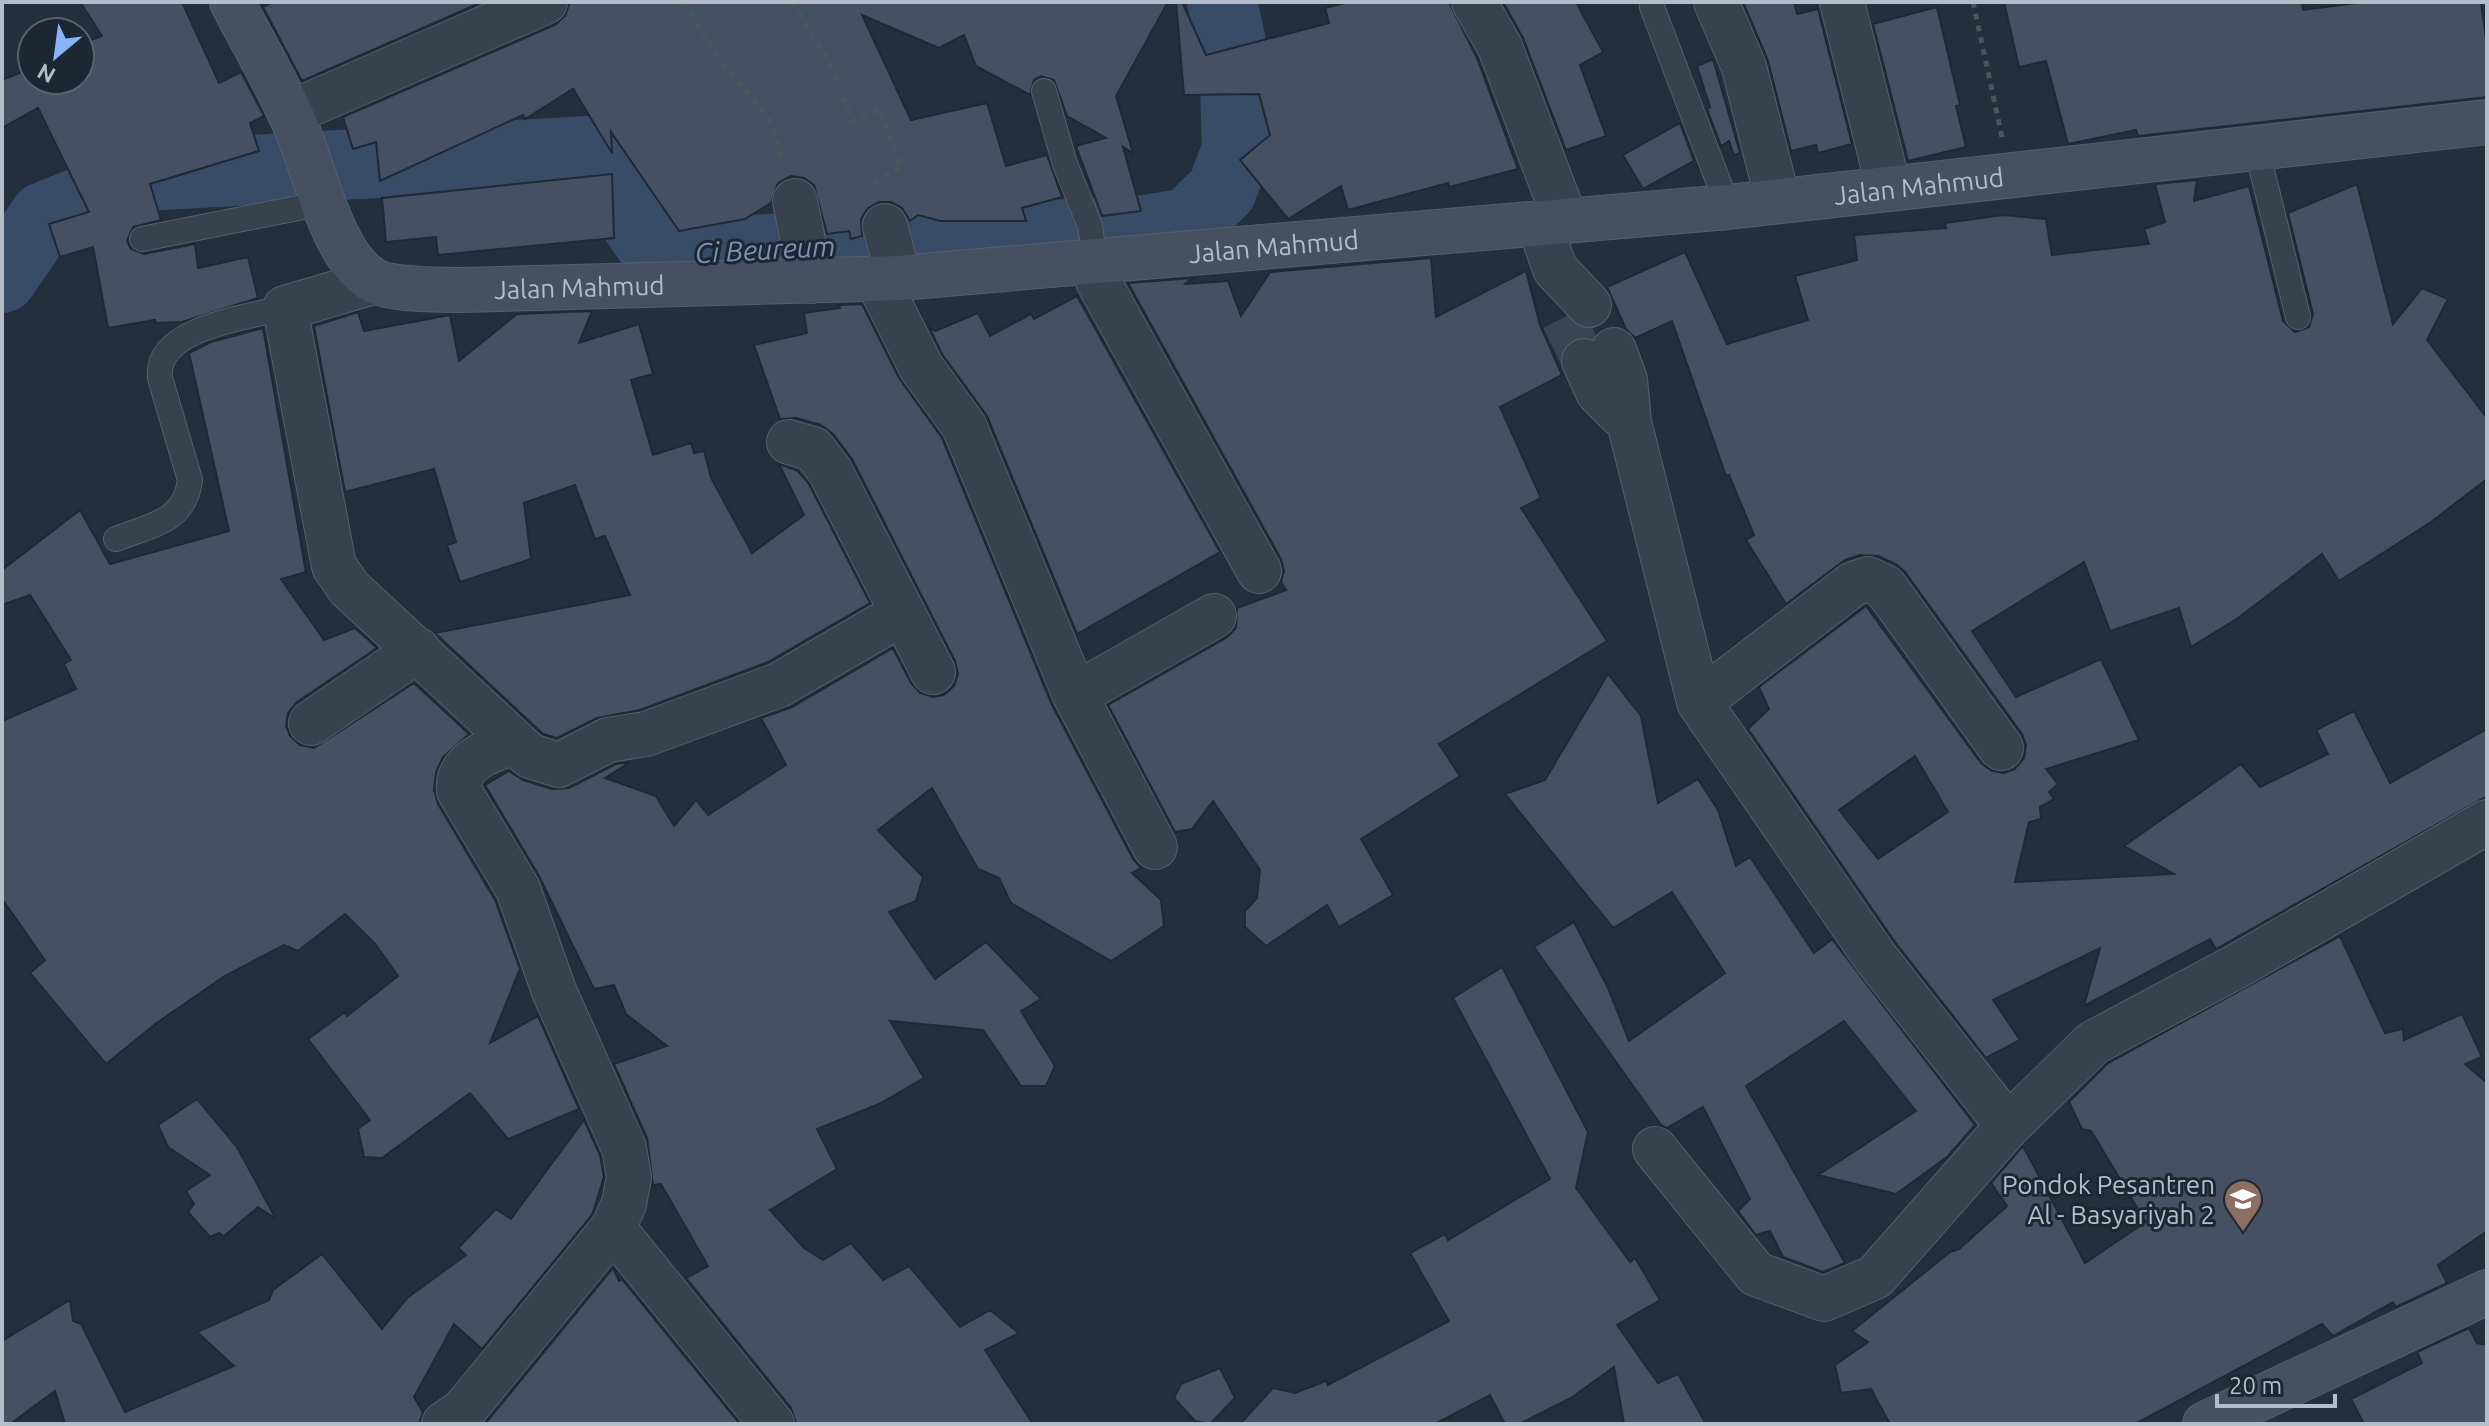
<svg xmlns="http://www.w3.org/2000/svg" width="2489" height="1426" viewBox="0 0 2489 1426" font-family="Ubuntu,sans-serif">
  <style>
    .lines { fill: none; stroke-linecap: round; stroke-linejoin: round }
    .river { stroke: #394c67; stroke-width: 70 }
    .building { fill: #455162; stroke: #1f2835; stroke-width: 2; fill-rule: evenodd }
    .street-tunnel { stroke: #3a4453; stroke-width: 44; stroke-dasharray: 44 22; stroke-linecap: butt }
    .lane-casing { stroke: #565f6c; stroke-width: 26 }
    .street-casing { stroke: #565f6c; stroke-width: 46 }
    .secondary-casing { stroke: #565f6c; stroke-width: 46 }
    .path { stroke: #44595c; stroke-width: 5; stroke-dasharray: 6 6; stroke-linecap: butt }
    .lane { stroke: #38414e; stroke-width: 24 }
    .street { stroke: #38414e; stroke-width: 44 }
    .secondary { stroke: #465061; stroke-width: 44 }
    .labels { text-anchor: middle; dominant-baseline: central; stroke-width: 6; stroke-linejoin: round; paint-order: stroke }
    .street-label { font-size: 26px; fill: #b4bcc9; stroke: #1d2633 }
    .poi-label { font-size: 26px; fill: #b4bcc9; stroke: #1d2633; text-anchor: end }
    .water-label { font-size: 28px; font-style: italic; fill: #7c92b1; stroke: #1d2633 }
  </style>
  <rect width="100%" height="100%" fill="#242f3e"/>
  <g class="lines">
    <path class="river" d="M2,278L44,217L146,176L587,151L648,240L669,254L1145,230L1188,223L1222,190L1237,149L1234,56L1222,2"/>
  </g>
  <path class="building" d="M80,2H182L219,83L241,72L264,116L250,123L259,151L150,184L161,220L133,227L127,241L131,249L144,254L195,244L198,268L248,257L258,298L182,322L156,323L155,320L108,328L93,247L60,257L49,224L89,212L38,108L2,128V80L32,68V80H80V44L102,36Z
    M273,2H482L302,81L263,7Z
    M570,2H1168L1116,96L1133,153L1123,147L1141,211L1102,216L1076,146L1106,138L1067,116L1054,80L1041,76L1034,80L1030,95L976,66L964,35L939,48L862,15L911,120L987,103L1006,166L1047,155L1062,197L1022,208L1026,221H940L918,215L910,221L902,208L891,202H879L868,208L861,219L862,236L851,239L849,231L827,234L814,185L804,178L791,176L778,183L771,203L745,219L679,231L611,132L612,153L573,89L525,119L523,115L380,181L376,142L353,149L343,117L555,25L565,16Z
    M1176,2H1182L1206,55L1329,23L1325,8L1349,2H1449L1477,58L1518,169L1449,187L1448,183L1348,210L1341,186L1288,219L1240,160L1270,135L1259,94L1184,95Z
    M1503,2H1576L1603,52L1580,65L1606,136L1566,150L1523,38Z
    M1743,2H1794L1797,14L1818,9L1852,144L1818,153L1816,145L1791,151L1768,61Z
    M2004,2H2302L2303,10L2365,2H2481L2487,46V97L2138,136L2136,130L2068,144L2046,61L2019,67Z
    M1937,7L1960,105L1956,106L1966,147L1908,161L1873,24Z
    M1713,59L1740,153L1734,155L1729,141L1721,146L1707,109L1710,107L1697,66Z
    M1680,123L1694,161L1643,189L1623,155Z
    M612,174L614,238L438,255L436,237L386,242L382,198Z
    M2197,180L2194,201L2249,186L2283,321L2295,332L2309,327L2313,314L2288,213L2357,184L2393,324L2422,288L2448,299L2427,340L2487,418V479L2431,522L2339,581L2322,554L2238,618L2191,647L2179,608L2110,631L2084,562L1972,631L2016,697L2101,659L2139,740L2046,769L2058,784L2049,792L2054,799L2040,807L2041,819L2029,822L2015,882L2174,874L2124,846L2241,764L2260,787L2328,754L2316,730L2354,711L2390,783L2487,729V796L2216,949L2210,939L2084,1006L2100,948L1993,1000L2020,1040L1986,1058L1895,942L1748,729L1769,709L1759,687L1866,606L1981,763L1992,771L2004,773L2015,769L2024,758L2026,745L2022,734L1905,572L1896,564L1878,556L1860,555L1845,560L1786,604L1746,540L1754,535L1729,475L1726,476L1672,321L1635,338L1626,329L1607,287L1685,252L1727,344L1808,320L1795,276L1857,260L1854,235L1946,228L1945,223L2003,215L2046,219L2052,255L2149,244L2144,229L2165,222L2155,184ZM1915,756L1948,812L1878,859L1839,810Z
    M1431,258L1436,317L1526,271L1540,325L1562,375L1500,407L1541,498L1521,508L1607,641L1439,744L1460,776L1361,839L1393,895L1339,927L1327,905L1266,946L1245,927V911L1257,898L1260,870L1213,801L1192,829L1175,832L1108,705L1226,638L1236,628L1237,608L1286,590L1281,582L1284,571L1281,559L1128,283L1194,278L1184,284L1228,281L1241,316L1270,272Z
    M1077,296L1220,552L1077,634L987,416L942,354L929,327L935,331L978,313L990,336L1031,314L1034,319Z
    M862,304L899,378L942,438L1052,705L1133,859L1141,868L1132,873L1161,900L1164,926L1111,961L1011,903L999,878L978,869L932,788L878,830L923,877L916,901L889,912L935,979L986,942L1041,999L1021,1011L1055,1066L1046,1086H1021L983,1030L890,1021L924,1078L879,1104L817,1129L837,1169L770,1210L804,1248L823,1260L851,1243L883,1280L909,1266L960,1327L990,1310L1019,1333L985,1350L1033,1424H796L791,1408L686,1278L708,1266L661,1184L653,1185L647,1138L614,1064L667,1046L626,1014L614,985L594,989L539,876L485,785L509,771L523,780L552,789L569,788L616,764L630,762L605,778L656,796L674,826L696,800L708,815L786,765L761,718L792,707L893,648L911,683L920,693L933,697L944,695L954,686L958,674L955,661L852,459L833,434L821,425L796,418L780,419L754,345L807,333L804,313L840,308L839,305Z
    M592,311L579,343L639,324L653,374L631,380L653,455L691,443L694,453L704,451L711,478L752,553L804,515L779,464L798,471L809,484L870,603L768,662L640,710L597,718L557,738L543,734L435,633L630,595L605,536L595,539L575,485L524,503L531,559L460,582L447,545L456,542L434,469L345,492L314,326L358,312L364,331L450,315L459,361L517,314Z
    M263,328L306,572L281,579L324,640L355,628L377,648L297,702L288,713L286,726L290,736L300,745L314,748L414,683L469,734L443,757L436,772L434,790L438,804L495,900L520,969L490,1043L538,1016L579,1109L508,1139L470,1093L382,1158L364,1157L358,1129L370,1120L308,1039L345,1012L347,1016L398,976L376,945L345,914L298,951L284,945L223,977L154,1025L106,1064L30,973L45,960L2,899V721L76,689L64,664L71,660L30,595L2,605V570L80,510L110,564L229,531L189,353L211,342Z
    M1608,674L1641,716L1658,803L1698,779L1718,810L1736,866L1750,857L1814,953L1832,939L1975,1125L1947,1157L1896,1194L1818,1175L1916,1111L1844,1021L1746,1086L1845,1263L1823,1272L1783,1257L1770,1231L1756,1235L1738,1211L1750,1199L1703,1107L1667,1128L1661,1125L1534,947L1574,922L1608,988L1629,1041L1725,973L1672,892L1613,928L1505,794L1545,780Z
    M2340,936L2385,1033L2403,1029L2404,1040L2462,1014L2482,1057L2465,1064L2487,1083V1231L2438,1265L2447,1283L2396,1307L2393,1302L2333,1336L2322,1324L2135,1424H1890L1871,1389L1841,1393L1835,1365L1868,1342L1852,1331L1950,1252L1959,1249L2007,1206L1991,1183L2023,1146L2085,1263L2146,1222L2091,1131L2082,1129L2069,1102L2108,1063Z
    M1502,967L1588,1132L1576,1188L1630,1262L1635,1258L1660,1300L1617,1325L1658,1383L1678,1374L1706,1424H1624L1614,1367L1571,1398L1519,1424H1505L1490,1395L1435,1424H1240L1273,1388L1295,1393L1326,1381L1328,1385L1449,1321L1410,1253L1445,1234L1448,1240L1550,1179L1453,998Z
    M197,1099L237,1147L276,1219L258,1207L224,1236L219,1233L210,1237L188,1212L194,1204L186,1191L210,1175L168,1147L158,1125Z
    M584,1120L600,1155L604,1177L592,1215L482,1349L454,1324L414,1397L423,1412L419,1424H65L55,1391L10,1424H2V1341L70,1300L73,1321L81,1324L125,1412L234,1366L197,1332L269,1300L273,1290L322,1254L382,1329L407,1298L466,1255L458,1248L496,1209L511,1219Z
    M613,1268L619,1281L622,1279L740,1424H485Z
    M2469,1328L2477,1343L2487,1345V1424H2364L2351,1399L2422,1363L2417,1352Z
    M1220,1368L1235,1398L1210,1424L1195,1421L1174,1398L1181,1384Z"/>
  <g class="lines">
    <path class="street-tunnel" d="M1563,318L1584,361"/>
    <g class="lane-casing">
      <path id="lane" d="M1652,7L1728,207
        M1044,91L1065,164L1090,226L1095,260
        M2257,150L2298,317
        M142,239L303,207L323,198
        M116,539C151,525 185,522 190,480L160,378C154,328 247,317 285,308"/>
    </g>
    <g class="street-casing">
      <path id="street" d="M1474,2L1500,47L1565,219
        M1716,2L1744,67L1778,201
        M1842,2L1889,189
        M290,113L545,2
        M795,201L811,281
        M1539,223L1555,269L1589,305
        M885,226L899,278
        M1095,260L1098,281L1259,571
        M877,279L921,367L964,426L1075,695L1155,847
        M373,282L285,308L334,566L349,588L530,756L559,765L608,740L646,734L779,685L901,614
        M1614,350L1625,380L1629,422L1699,702L1875,957L2008,1126
        M1584,361L1598,392L1621,415
        M789,442L813,449L830,471L933,672
        M1075,695L1214,616
        M1699,702L1853,584L1868,579L1885,587L2001,748
        M311,723L418,650
        M1655,1149L1756,1274L1824,1299L1875,1277L2008,1126L2093,1043L2239,965L2487,822
        M613,1228L772,1424
        M444,1424L464,1410L613,1228L624,1204L629,1177L624,1148L554,991L518,889L459,791C455,762 491,749 514,743"/>
    </g>
    <g class="secondary-casing">
      <g id="secondary">
        <path id="s1" d="M232,2C253,43 278,84 296,127C315,170 331,253 371,279C389,291 439,289 462,290L899,278L1728,207L2487,122"/>
        <path d="M2205,1424L2487,1292"/>
      </g>
    </g>
    <path class="path" d="M683,2L722,62L770,120L783,162
      M792,2L830,63L852,121L880,109L901,167L875,182L876,186
      M1973,2L2002,137"/>
    <use href="#lane" class="lane"/>
    <use href="#street" class="street"/>
    <use href="#secondary" class="secondary"/>
  </g>
  <defs>
    <g id="school-pin" transform="scale(2)"><path d="M0 17L-7.5 6A9.5 9.5 0 1 1 7.5 6Z" fill="#8d6e63" stroke="#1d2633"/><path d="M0-5L7-2L0 1L-7-2ZM-4 1L0 2.5L4 1V4Q0 6-4 4Z" fill="#fff"/></g>
  </defs>
  <g fill-rule="evenodd">
    <use href="#school-pin" x="2243" y="1199"/>
  </g>
  <g class="labels">
    <g class="street-label">
      <text stroke="none"><textPath href="#s1" startOffset="1866">Jalan Mahmud</textPath></text>
      <text stroke="none"><textPath href="#s1" startOffset="1218">Jalan Mahmud</textPath></text>
      <text stroke="none"><textPath href="#s1" startOffset="522">Jalan Mahmud</textPath></text>
    </g>
    <g class="poi-label">
      <text x="2215" y="1184">Pondok Pesantren<tspan x="2215" dy="30">Al - Basyariyah 2</tspan></text>
    </g>
    <g class="water-label">
      <text transform="translate(765 249) rotate(-3)">Ci Beureum</text>
    </g>
  </g>
  <rect width="2489" height="1426" fill="none" stroke="#b4bcc9" stroke-width="8"/>
  <g transform="translate(56 56) rotate(209)"><circle r="38" fill="#1d2633" stroke="#59626f" stroke-width="2"/>
  <path d="M0-6L14 30L0 20L-14 30Z" fill="#8ab4f8"/>
  <text y="-12" font-size="22" font-weight="bold" text-anchor="middle" fill="#b4bcc9">N</text>
  </g>
  <path d="M2217 1394v12h118v-12" fill="none" stroke="#b4bcc9" stroke-width="4"/>
  <text x="2229" y="1394" font-size="24" fill="#b4bcc9" stroke="#1d2633" stroke-width="6" paint-order="stroke">20 m</text>
</svg>
